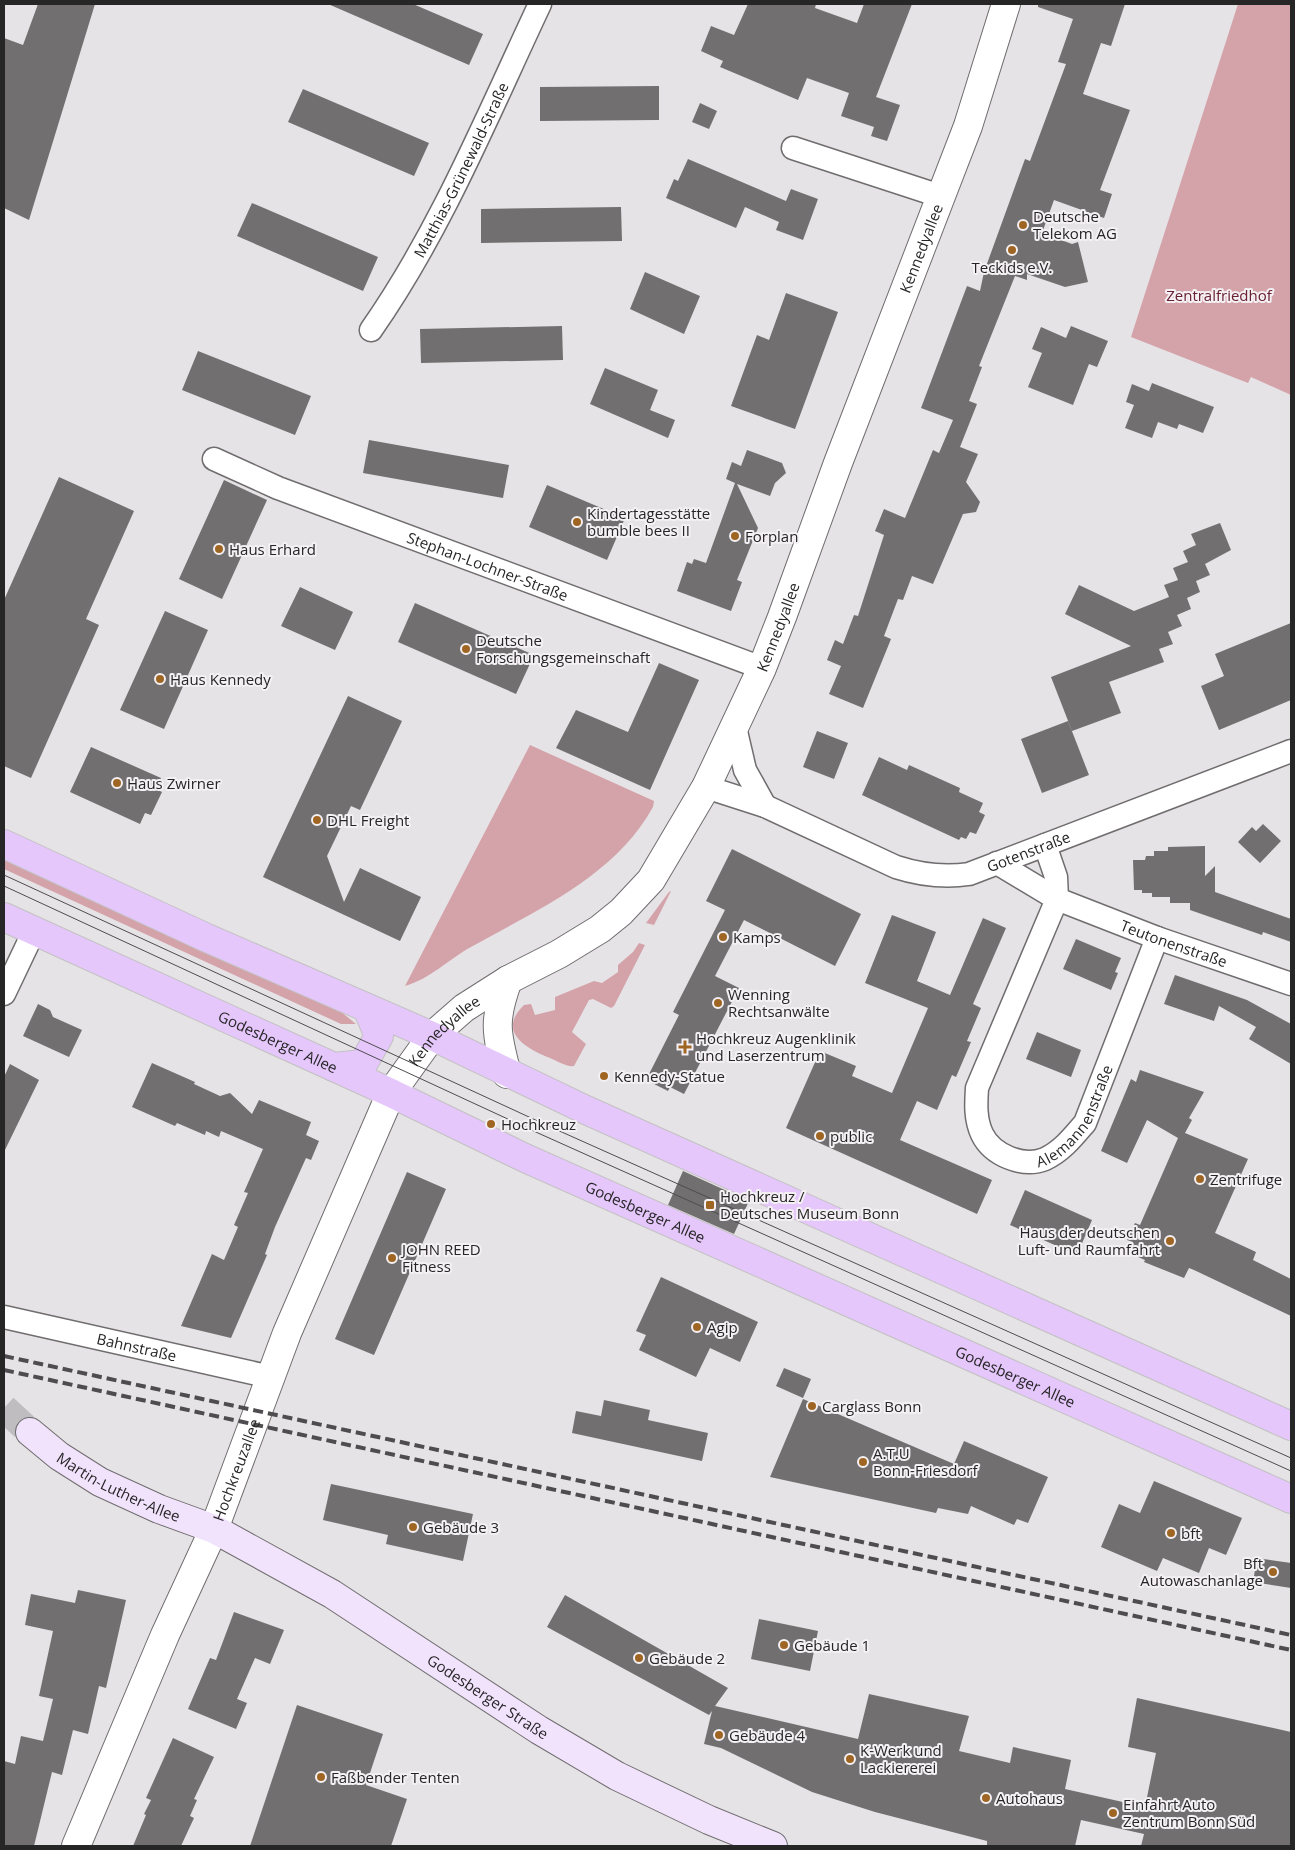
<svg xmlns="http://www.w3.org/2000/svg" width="1295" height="1850" viewBox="0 0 1295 1850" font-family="'Open Sans',sans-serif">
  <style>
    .green { fill: #d4a3aa }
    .building { fill: #726f70 }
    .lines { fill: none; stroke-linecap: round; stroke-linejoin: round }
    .secondary-tunnel { stroke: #c0bdc0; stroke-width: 28; stroke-dasharray: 28 14; stroke-linecap: butt }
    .minor-casing { stroke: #706d6f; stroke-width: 25 }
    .tertiary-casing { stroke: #706d6f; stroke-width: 30 }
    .secondary-casing { stroke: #706d6f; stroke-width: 30 }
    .primary-casing { stroke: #c3c2c3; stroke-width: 30 }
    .minor { stroke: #fff; stroke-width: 22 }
    .tertiary { stroke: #fff; stroke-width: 28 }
    .secondary { stroke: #f2e3fd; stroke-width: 28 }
    .primary { stroke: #e5c7fb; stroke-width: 28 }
    .tram { stroke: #4e4c4e; stroke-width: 1 }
    .rail { stroke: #4e4c4e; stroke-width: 4; stroke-dasharray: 10 5; stroke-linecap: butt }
    .poi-dot { fill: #9e6622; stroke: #f4f0f3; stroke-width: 2 }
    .labels { text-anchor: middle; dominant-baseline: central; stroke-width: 4; stroke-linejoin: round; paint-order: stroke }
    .street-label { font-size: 15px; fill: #272627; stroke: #f4f0f3 }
    .poi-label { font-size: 15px; fill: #272627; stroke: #f4f0f3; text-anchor: start }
    .park-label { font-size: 15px; fill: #682032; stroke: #f4f0f3 }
  </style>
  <rect width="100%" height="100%" fill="#e6e3e6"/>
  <path class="green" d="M1238,4H1291V395L1251,377L1248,383L1131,337Z
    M530,745L654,801L653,807C615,876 537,910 471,947C449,959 430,979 405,986Z
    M4,857L340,1011L356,1024H341L4,869Z
    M671,891L654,925L646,923L669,892Z
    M639,943L645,945L614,1006L611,1008L593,999L589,1000L572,1032L586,1044L574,1066C567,1067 559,1062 552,1059C529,1050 495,1033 524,1005L531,1004L535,1015L555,1010V997L594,981L602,983L618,972V965L633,952Z"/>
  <path class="building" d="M38,4H95L29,220L4,208V38L23,45Z
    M328,4H413L483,34L469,65Z
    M748,4H816L815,8L857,23L864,4H912L876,97L900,105L887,141L871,136L874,127L841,116L849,93L807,78L798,100L720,67L723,61L701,51L711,26L734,35Z
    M1038,4H1125L1111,46L1101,43L1083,94L1130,110L1100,190L1112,194L1104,218L1054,200L1042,233L1072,244L1078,242L1088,282L1065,287L1027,274V280L1015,276L979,366L982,367L969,401L977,404L960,447L978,454L966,482L980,502L976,512L963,514L933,584L912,576L903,600L898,599L884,636L891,639L863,708L829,694L841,666L827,660L835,640L843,644L854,615L858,616L884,535L875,531L884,509L905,518L933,450L939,453L953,420L921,408L967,286L980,291L984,272L1025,159L1030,161L1066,64L1058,62L1073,19L1038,7Z
    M659,86V120L540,121V87Z
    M303,89L429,143L414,176L288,122Z
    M700,103L717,111L709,129L692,122Z
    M688,159L786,201L791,189L818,199L803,240L776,230L779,222L745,207L736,228L666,198L674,179L678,181Z
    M252,203L378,257L363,291L237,236Z
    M621,207L622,241L481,243V209Z
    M645,272L700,296L684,334L630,309Z
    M786,293L838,312L795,429L731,406L757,335L769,340Z
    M562,326L563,360L421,363L420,329Z
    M1071,326L1108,341L1097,367L1089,364L1073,405L1028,387L1042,353L1032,349L1041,327L1066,338Z
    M198,351L311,396L295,435L182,390Z
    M605,368L658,390L650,410L675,420L668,438L590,404Z
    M1152,383L1214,407L1203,433L1179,424L1177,429L1158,422L1152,438L1125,428L1134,405L1126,402L1132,384L1149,391Z
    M369,440L509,465L503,498L363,473Z
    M747,450L782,463L786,473L775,483L770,496L737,484L758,528L737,580L742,582L731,611L677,591L687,562L692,564L694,559L706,563L735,483L726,479L732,462L741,466Z
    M59,477L134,511L86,619L99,625L31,778L4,766V600Z
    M224,480L267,500L222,599L179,579Z
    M547,485L625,518L607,560L529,527Z
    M1220,523L1231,550L1205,564L1210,575L1196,581L1200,592L1187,598L1191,609L1177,615L1182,626L1168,632L1173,644L1159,649L1164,662L1109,682L1121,713L1072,731L1051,677L1131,646L1065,614L1079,585L1134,611L1169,597L1164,585L1178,580L1173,568L1188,562L1183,551L1196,545L1191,534Z
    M300,587L353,612L335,650L281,626Z
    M415,603L534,655L516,694L398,642Z
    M165,611L208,630L164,729L120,710Z
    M1291,623V700L1219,730L1201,686L1224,676L1215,654Z
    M659,663L699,680L650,790L556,748L576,710L628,732Z
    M348,696L402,721L360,810L351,806L327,856L344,902L360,868L421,897L400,941L263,877Z
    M1068,721L1089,775L1042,793L1021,739Z
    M817,731L848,743L834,779L803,767Z
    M91,747L161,778L156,789L162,792L151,815L145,813L140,824L70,792Z
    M879,757L907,770L909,765L960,788L959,792L983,803L979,812L985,815L976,834L970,832L966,839L961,837L959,840L862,795Z
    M1263,824L1281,841L1260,863L1238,842L1252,827L1256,831Z
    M1205,846V876L1215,866V892L1291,919V942L1263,932L1262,935L1190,910V903H1170V897H1152V893H1142V890H1134L1133,860H1145L1146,856H1154V851H1168V847Z
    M732,849L861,914L835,966L744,920L715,976L739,988L684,1094L670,1087L668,1091L646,1080L679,1015L673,1012L725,910L706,901Z
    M892,915L936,932L917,981L950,995L983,918L1006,928L973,1004L981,1008L967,1041L971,1042L956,1077L952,1075L937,1110L917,1101L900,1140L992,1180L977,1214L786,1128L820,1051L856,1066L852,1076L892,1093L928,1008L865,983Z
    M1076,939L1121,958L1115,972L1118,973L1111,990L1063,969Z
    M1175,975L1247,1000L1291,1024V1064L1249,1039L1256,1027L1219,1006L1214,1021L1164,1004Z
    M38,1004L50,1010L53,1017L82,1030L69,1057L23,1036Z
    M1037,1032L1081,1050L1071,1077L1026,1059Z
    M152,1063L195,1082L194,1084L220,1096L230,1093L252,1114L259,1100L311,1122L306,1135L319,1141L311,1160L306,1158L275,1227L265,1254L267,1255L231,1338L181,1326L212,1254L224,1260L238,1227L234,1225L248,1193L244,1192L263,1149L221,1131L219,1137L206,1131L205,1135L177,1123L175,1126L132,1107Z
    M10,1064L39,1080L4,1152V1077Z
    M1140,1070L1204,1092L1189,1118L1192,1120L1185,1133L1248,1159L1215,1233L1256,1252L1253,1260L1291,1279V1316L1194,1270L1189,1268L1184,1278L1144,1262L1145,1260L1129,1253L1133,1242L1127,1240L1135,1223L1140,1225L1178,1138L1147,1120L1127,1163L1101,1151L1131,1079L1136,1082Z
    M683,1171L749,1201L734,1234L668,1205Z
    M407,1172L446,1189L374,1355L335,1339Z
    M1025,1190L1092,1220L1077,1255L1010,1225Z
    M661,1277L758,1322L740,1362L710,1348L696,1377L639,1350L646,1335L636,1331Z
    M784,1368L811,1379L803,1398L776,1386Z
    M803,1399L954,1464L964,1441L1048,1477L1028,1523L1017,1519L1014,1525L971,1506L968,1514L938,1508L936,1513L770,1477Z
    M604,1400L650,1410L648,1420L708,1433L702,1461L572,1433L576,1411L601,1416Z
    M1154,1481L1242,1518L1226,1555L1209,1548L1199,1573L1163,1558L1157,1571L1101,1547L1119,1504L1140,1513Z
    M331,1484L473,1514L463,1561L386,1544L388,1535L323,1520Z
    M1257,1558L1291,1563V1588L1253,1582Z
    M78,1590L126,1600L106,1688L99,1686L88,1734L73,1730L62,1775L52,1772L34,1846H4V1761L15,1764L21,1736L43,1741L53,1699L39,1696L53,1631L25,1625L31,1594L75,1603Z
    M565,1595L728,1688L715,1706L858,1739L869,1694L969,1716L959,1751L1010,1763L1013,1747L1071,1760L1065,1789L1145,1807L1156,1753L1128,1747L1137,1698L1291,1732V1846H1141L1144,1834L1081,1820L1075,1846H987V1841L875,1812L812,1792L721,1748L704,1744L712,1711L709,1715L547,1627Z
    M234,1612L284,1630L270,1664L255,1658L237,1699L247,1703L236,1729L188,1709L210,1658L216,1660Z
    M759,1619L818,1631L810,1671L751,1659Z
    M297,1705L383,1734L366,1785L407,1799L391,1846H250Z
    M173,1738L214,1757L194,1799L197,1800L190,1816L194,1818L181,1846H133L146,1815L144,1814L151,1800L146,1798Z"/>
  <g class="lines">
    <path class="secondary-tunnel" d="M4,1408L30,1432"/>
    <g class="minor-casing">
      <g id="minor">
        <path d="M793,148L940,196"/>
        <path id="s1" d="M371,330C441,230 488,114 540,4"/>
        <path id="s2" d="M214,459L278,488L762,668"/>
        <path d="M735,727L745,770L765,806"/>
        <path id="s3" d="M706,787L765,806L896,867C921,875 943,878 969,874L1291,751"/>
        <path id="s4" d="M1045,845L1056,877L1057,899L977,1088C976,1103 975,1119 982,1134C992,1155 1023,1168 1045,1159C1062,1151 1073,1137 1085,1123L1157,938"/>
        <path id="s5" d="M997,863L1057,899L1157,938L1291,984"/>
        <path d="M4,994L34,931"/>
        <path id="s6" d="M4,1317L271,1377"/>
      </g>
    </g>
    <g class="tertiary-casing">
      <g id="tertiary">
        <path d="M507,1074C496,1033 493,1020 508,980"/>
        <path id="s7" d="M76,1846L165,1635L214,1529L287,1333L391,1093L432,1036L464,1008L508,980L559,954L600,929L621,912L651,880L706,787L762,668L782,617L838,463L968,126L1006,4"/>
      </g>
    </g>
    <g class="secondary-casing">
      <g id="secondary">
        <path id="s8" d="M30,1432L59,1456L100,1482L159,1509L214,1529L332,1594L539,1730L617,1776L709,1820L773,1846"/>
      </g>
    </g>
    <g class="primary-casing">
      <g id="primary">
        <path d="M4,844L207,938L432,1036L586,1110L1291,1426"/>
        <path id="s9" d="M4,917L391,1093L525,1158L1291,1499"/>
        <path d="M334,1067L363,1064L379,1036L367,1008"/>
      </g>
    </g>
    <use href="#minor" class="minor"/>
    <use href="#tertiary" class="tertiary"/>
    <use href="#secondary" class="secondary"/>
    <use href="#primary" class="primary"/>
    <path class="tram" d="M4,875L555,1129L1291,1458
      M4,886L538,1133L1291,1471"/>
    <path class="rail" d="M4,1356L1291,1635
      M4,1370L1291,1650"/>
  </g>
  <g class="poi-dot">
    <circle cx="1023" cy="225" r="5"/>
    <circle cx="1012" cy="250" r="5"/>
    <circle cx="577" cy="522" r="5"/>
    <circle cx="735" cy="536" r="5"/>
    <circle cx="219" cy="549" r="5"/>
    <circle cx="466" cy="649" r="5"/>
    <circle cx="160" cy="679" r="5"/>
    <circle cx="117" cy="783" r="5"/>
    <circle cx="317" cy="820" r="5"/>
    <circle cx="723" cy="937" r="5"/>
    <circle cx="718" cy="1003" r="5"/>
    <path d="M682.5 1039.5h5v5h5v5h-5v5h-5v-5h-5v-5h5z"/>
    <circle cx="604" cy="1076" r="5"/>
    <circle cx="491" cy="1124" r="5"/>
    <circle cx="820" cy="1136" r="5"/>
    <circle cx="1200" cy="1179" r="5"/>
    <rect x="705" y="1200" width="10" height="10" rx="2.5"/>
    <circle cx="1170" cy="1241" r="5"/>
    <circle cx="392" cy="1258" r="5"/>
    <circle cx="697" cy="1327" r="5"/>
    <circle cx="812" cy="1406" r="5"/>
    <circle cx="863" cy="1462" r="5"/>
    <circle cx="413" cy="1527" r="5"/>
    <circle cx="1171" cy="1533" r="5"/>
    <circle cx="1273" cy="1572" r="5"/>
    <circle cx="784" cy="1645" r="5"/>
    <circle cx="639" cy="1658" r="5"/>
    <circle cx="719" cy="1735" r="5"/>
    <circle cx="850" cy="1759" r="5"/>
    <circle cx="321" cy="1777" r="5"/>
    <circle cx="986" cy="1798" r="5"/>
    <circle cx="1113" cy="1813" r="5"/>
  </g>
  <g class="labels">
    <g class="street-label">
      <text stroke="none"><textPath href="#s1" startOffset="184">Matthias-Grünewald-Straße</textPath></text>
      <text stroke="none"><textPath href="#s7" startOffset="1846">Kennedyallee</textPath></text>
      <text stroke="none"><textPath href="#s2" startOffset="294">Stephan-Lochner-Straße</textPath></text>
      <text stroke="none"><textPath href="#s7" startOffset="1441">Kennedyallee</textPath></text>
      <text stroke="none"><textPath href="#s3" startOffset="344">Gotenstraße</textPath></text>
      <text stroke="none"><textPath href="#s5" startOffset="195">Teutonenstraße</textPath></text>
      <text stroke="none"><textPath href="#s7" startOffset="899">Kennedyallee</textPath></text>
      <text stroke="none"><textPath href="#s9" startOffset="301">Godesberger Allee</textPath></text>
      <text stroke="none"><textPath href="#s4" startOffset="435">Alemannenstraße</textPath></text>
      <text stroke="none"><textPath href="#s9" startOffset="706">Godesberger Allee</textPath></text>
      <text stroke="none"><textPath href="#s6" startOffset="136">Bahnstraße</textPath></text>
      <text stroke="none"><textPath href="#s9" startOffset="1111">Godesberger Allee</textPath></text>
      <text stroke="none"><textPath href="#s7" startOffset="409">Hochkreuzallee</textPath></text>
      <text stroke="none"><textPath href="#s8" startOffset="105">Martin-Luther-Allee</textPath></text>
      <text stroke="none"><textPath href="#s8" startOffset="531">Godesberger Straße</textPath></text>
    </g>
    <g class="poi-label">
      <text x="1033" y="216">Deutsche<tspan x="1033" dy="17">Telekom AG</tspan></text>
      <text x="1012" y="267" text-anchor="middle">Teckids e.V.</text>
      <text x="587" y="513">Kindertagesstätte<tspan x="587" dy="17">bumble bees II</tspan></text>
      <text x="745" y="536">Forplan</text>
      <text x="229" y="549">Haus Erhard</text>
      <text x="476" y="640">Deutsche<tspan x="476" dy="17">Forschungsgemeinschaft</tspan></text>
      <text x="170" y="679">Haus Kennedy</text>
      <text x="127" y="783">Haus Zwirner</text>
      <text x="327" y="820">DHL Freight</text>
      <text x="733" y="937">Kamps</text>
      <text x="728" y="994">Wenning<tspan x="728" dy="17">Rechtsanwälte</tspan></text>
      <text x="696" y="1038">Hochkreuz Augenklinik<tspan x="696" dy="17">und Laserzentrum</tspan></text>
      <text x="614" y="1076">Kennedy-Statue</text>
      <text x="501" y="1124">Hochkreuz</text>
      <text x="830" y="1136">public</text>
      <text x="1210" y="1179">Zentrifuge</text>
      <text x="720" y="1196">Hochkreuz /<tspan x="720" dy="17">Deutsches Museum Bonn</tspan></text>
      <text x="1160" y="1232" text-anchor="end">Haus der deutschen<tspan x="1160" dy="17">Luft- und Raumfahrt</tspan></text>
      <text x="402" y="1249">JOHN REED<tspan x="402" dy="17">Fitness</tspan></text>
      <text x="707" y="1327">Agip</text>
      <text x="822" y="1406">Carglass Bonn</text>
      <text x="873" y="1453">A.T.U<tspan x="873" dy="17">Bonn-Friesdorf</tspan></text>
      <text x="423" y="1527">Gebäude 3</text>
      <text x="1181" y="1533">bft</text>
      <text x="1263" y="1563" text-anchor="end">Bft<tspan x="1263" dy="17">Autowaschanlage</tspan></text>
      <text x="794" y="1645">Gebäude 1</text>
      <text x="649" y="1658">Gebäude 2</text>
      <text x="729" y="1735">Gebäude 4</text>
      <text x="860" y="1750">K-Werk und<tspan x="860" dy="17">Lackiererei</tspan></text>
      <text x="331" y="1777">Faßbender Tenten</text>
      <text x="996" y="1798">Autohaus</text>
      <text x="1123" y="1804">Einfahrt Auto<tspan x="1123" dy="17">Zentrum Bonn Süd</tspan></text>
    </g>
    <g class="park-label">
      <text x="1219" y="295">Zentralfriedhof</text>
    </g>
  </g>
  <rect width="1295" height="1850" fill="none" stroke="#272627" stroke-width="10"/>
</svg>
